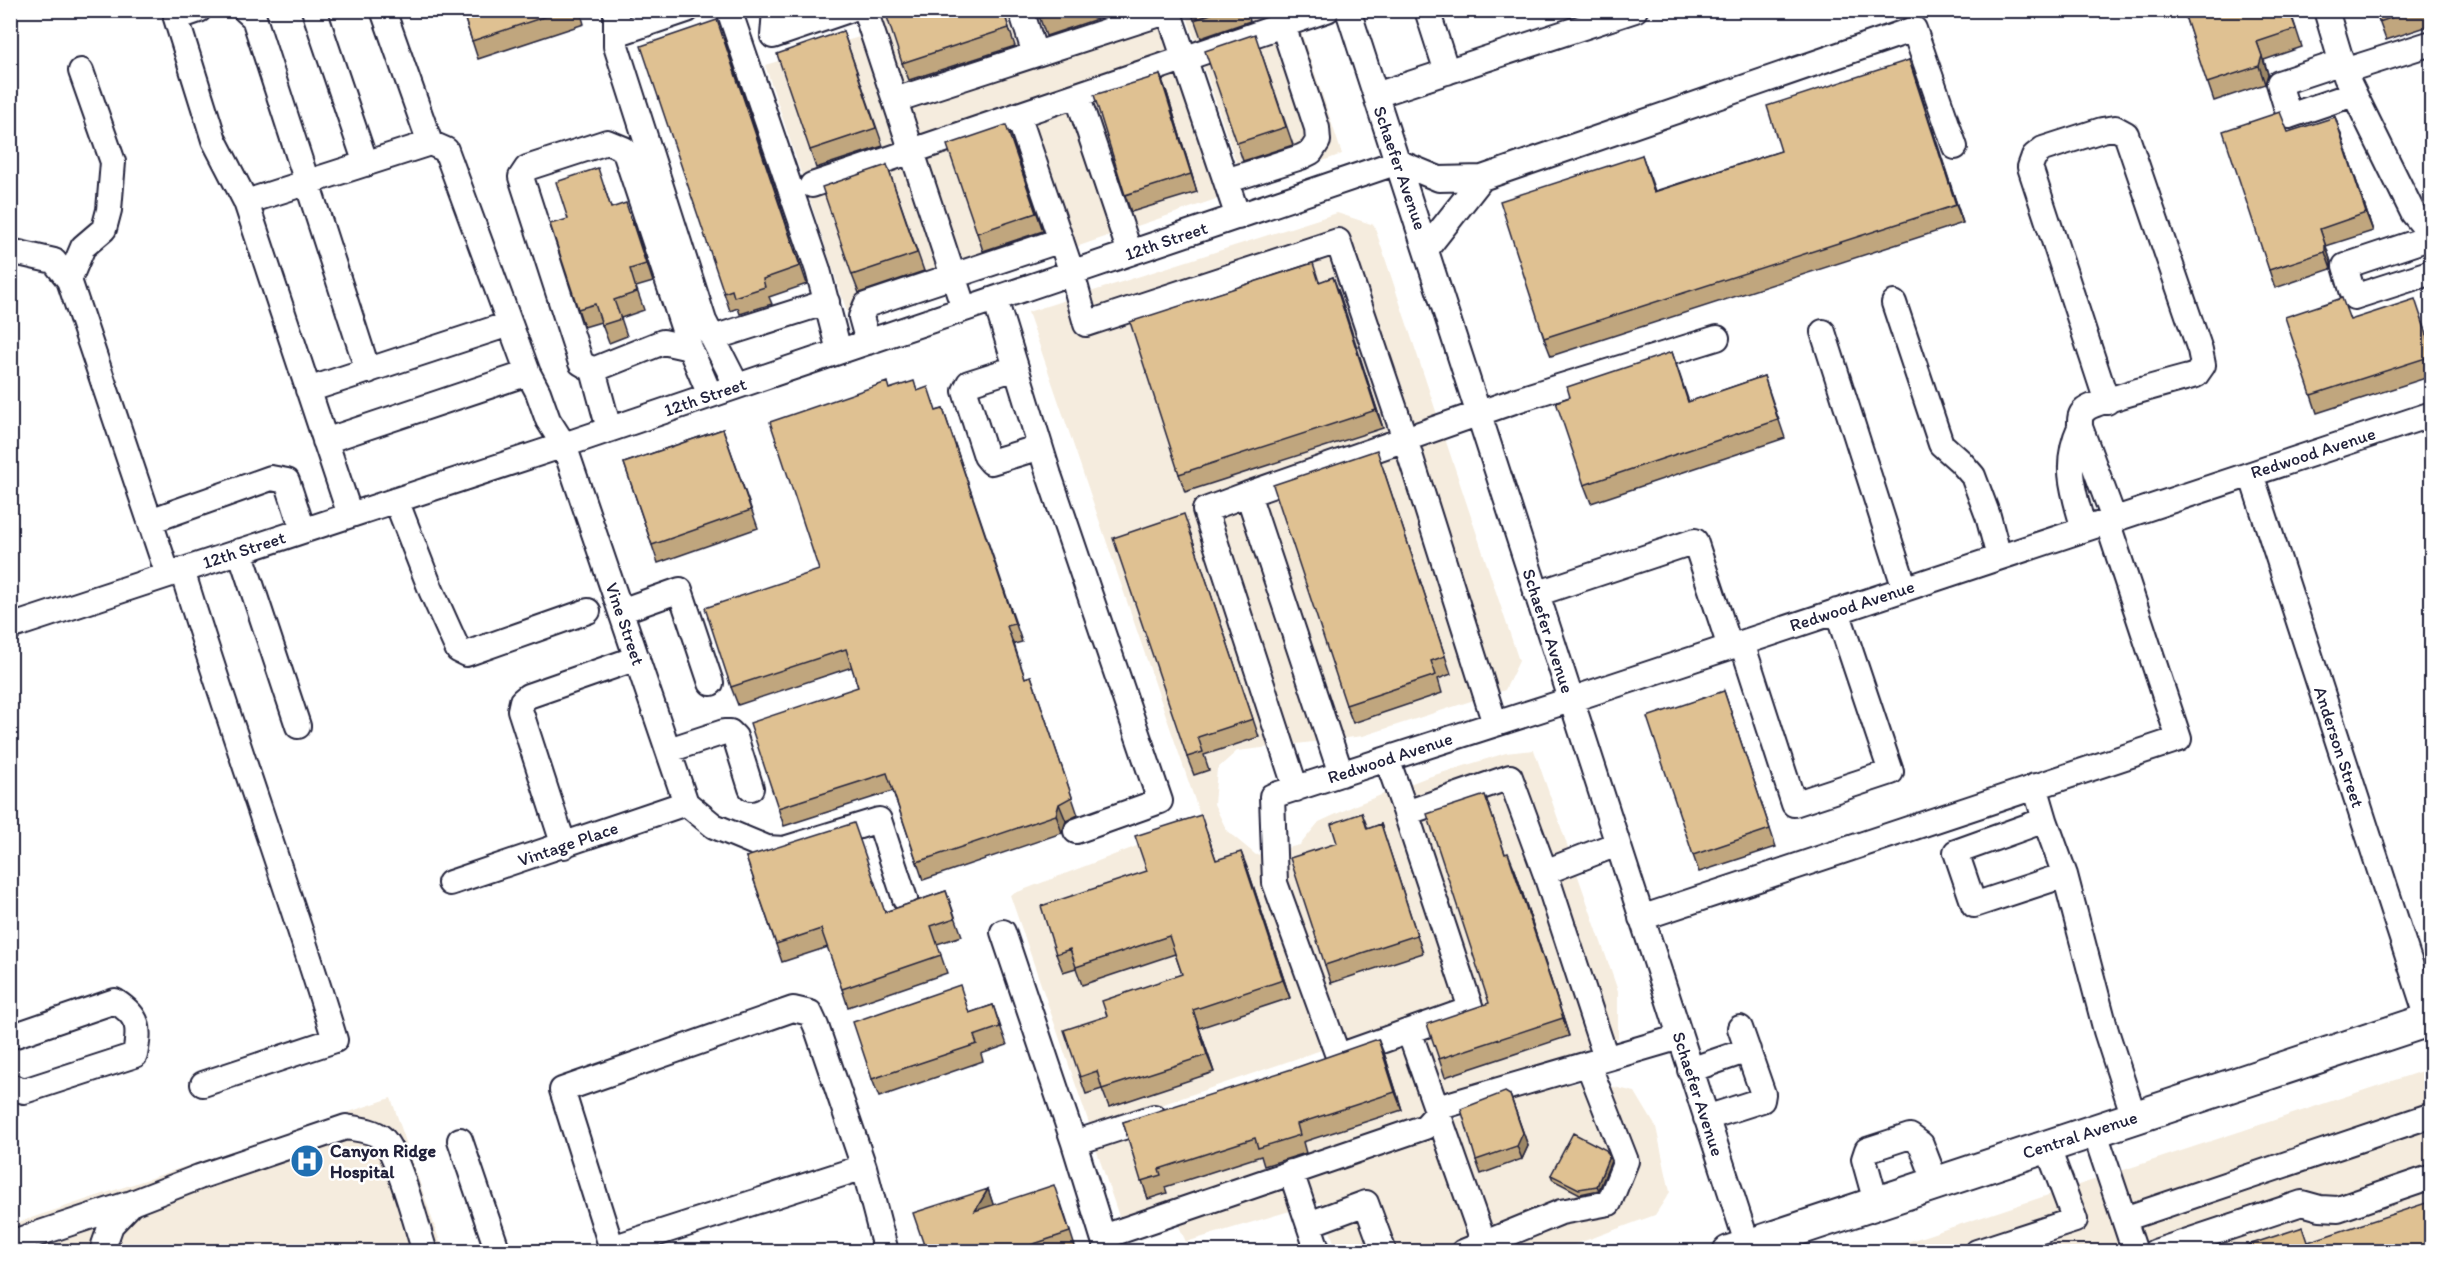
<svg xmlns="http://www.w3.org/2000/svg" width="2442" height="1262" viewBox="0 0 2442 1262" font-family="Itim,sans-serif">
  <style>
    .built { fill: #f5ecde }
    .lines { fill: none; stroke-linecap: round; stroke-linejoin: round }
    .minor-casing { stroke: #22223b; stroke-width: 28 }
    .major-casing { stroke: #22223b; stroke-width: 36 }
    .minor { stroke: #fff; stroke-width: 24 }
    .major { stroke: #fff; stroke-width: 32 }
    .wall { fill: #c0a67e; stroke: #22223b; stroke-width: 1.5 }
    .shaded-wall { fill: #9c8766; stroke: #22223b; stroke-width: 1.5 }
    .building { fill: #dfc192; stroke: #22223b; stroke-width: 1.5 }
    .labels { text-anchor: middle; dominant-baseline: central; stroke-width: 5; stroke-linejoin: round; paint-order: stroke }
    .street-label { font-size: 18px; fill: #22223b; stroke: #fff }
    .poi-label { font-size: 18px; font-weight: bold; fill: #22223b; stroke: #fff; text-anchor: start }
  </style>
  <rect width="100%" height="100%" fill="#fff"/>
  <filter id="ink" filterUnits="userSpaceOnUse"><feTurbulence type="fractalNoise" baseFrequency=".0167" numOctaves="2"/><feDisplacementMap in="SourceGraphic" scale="12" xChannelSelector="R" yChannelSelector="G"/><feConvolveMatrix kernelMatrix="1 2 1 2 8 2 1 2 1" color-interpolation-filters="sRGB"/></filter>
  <g filter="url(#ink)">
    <path class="built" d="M882,11H1162L1222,197L851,324L765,65L866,35Z
      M1185,11H1294L1342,154L1245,189Z
      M1337,213L1374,225L1519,661L1505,690L1363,736L1237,751L1217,769L1214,804L1227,831L1256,855L1300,845L1319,822L1358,804L1425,778L1506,753L1534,750L1618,991V1038L1447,1099L1409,1020L1091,1129L1010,895L1202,821L1028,312Z
      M1403,1040L1423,1098L1454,1120L1529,1091L1589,1081L1635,1092L1656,1127L1670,1192L1655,1215L1557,1251H1337L1320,1202L1186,1242L1178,1224L1128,1243L1094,1143Z
      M2431,1068V1251H1880Z
      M391,1098L443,1251H11L10,1225Z"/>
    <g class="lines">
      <g class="minor-casing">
        <path id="minor" d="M199,10L176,18L214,140L246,202
          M245,10L254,18L368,371
          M314,10L366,164
          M383,10L430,143
          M616,10V46L704,321L737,386
          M729,10L818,270L839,351
          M775,10L773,36L849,10
          M865,10L964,309
          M1021,10L1035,54
          M1168,10L1238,217
          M1348,10C1485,423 1613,839 1750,1252
          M1427,10L1447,72
          M2326,10L2346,77L2413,213L2432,236
          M616,34L687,10
          M2342,62L2279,83L2289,116L2354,94
          M2344,71L2432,43
          M1077,95L1130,253
          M1376,95L1635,10
          M895,100L1169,11
          M1018,115L1072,273L1086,324L1338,241L1405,439L1495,724
          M1226,181L1301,157L1311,152L1318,141L1317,128L1278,10
          M812,185L1327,10
          M2432,237L2345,266L2354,297L2432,272
          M1427,248L1482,178
          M10,251L54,261L69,280L168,575
          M69,280L83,247L104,229L109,210L113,162L81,71
          M995,299L1049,475L1160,801L1076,831
          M1894,303L1941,444L1960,461L1973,476L1988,516L1999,557
          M1823,332L1905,589
          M713,338L827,302
          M868,342L861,317L866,305L1061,240
          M1016,368L969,383L965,391L986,456L991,462L1040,447
          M593,370L581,363L521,177L527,168L607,142L624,149L690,348
          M528,373L538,392L548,420L564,445L686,803
          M308,390L509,324
          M2107,402L2030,167L2034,156L2043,149L2102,130L2115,128L2126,134L2200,350L2203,365L2196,375C2178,380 2093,402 2085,410C2079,415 2080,420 2080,427L2114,519
          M2080,427C2063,464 2073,492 2084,529
          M609,429L593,370L663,342L690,348L710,395
          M325,441L528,373L446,150L430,143L246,202L350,515
          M2251,474L2432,1031
          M1248,494L1205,510L1296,789
          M396,500L431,590L458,650L466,654L588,611
          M150,521L271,478L287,481L303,530
          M240,551L298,726
          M182,570C230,728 287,883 335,1040L203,1084
          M1536,594L1695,541L1730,647
          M621,611L680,590L711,683
          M10,627L564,445L1398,162L1439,179L1482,178L1914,29L1955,147
          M1742,643L1794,804L1891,772L1837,611
          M669,750L724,732H730L735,737L751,788
          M1387,759L1406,813
          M1341,774L1248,494L1520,399L1717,338
          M2035,786L2045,820L1956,852L1974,905L2065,875L2106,1031L2134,1117
          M686,803L714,826L767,848L784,849L879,820L905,899
          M2045,820L2065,875
          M564,846L520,710L522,701L528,696L637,658
          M1545,872L1606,1058
          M450,883L686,803
          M1641,918L2179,739L2107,521
          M1003,932L1074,1143L1103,1237
          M1409,1031L1487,1252
          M10,1037L115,1001C140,1017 140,1027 135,1055L24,1091L10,1086
          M1350,1052L1471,1009L1406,813L1510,777L1545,872L1617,844
          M1338,1056L1275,883L1272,796L1570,700L2432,414
          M1690,1070L1748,1050
          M1706,1118L1762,1100L1763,1094L1740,1028
          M2094,1130L2124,1219L2432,1115
          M460,1140L498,1252
          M1074,1143L1154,1117
          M1291,1172L1318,1252
          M1876,1202L1864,1159L1867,1150L1910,1136L1921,1144L1936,1183
          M2124,1219L2135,1252
          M1309,1224L1366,1203L1384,1252
          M10,1243L128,1204
          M612,1248L864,1167
          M104,1252V1245L111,1225L132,1203L199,1177L346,1127C357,1129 373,1130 382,1138C398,1152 417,1228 425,1252
          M613,1252L562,1090L793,1009L810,1013L816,1026L864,1167L886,1252
          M1108,1252L1103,1237L1425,1127L1444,1106L1680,1037
          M1463,1252L1561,1212L1609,1203L1626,1161L1588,1064
          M1977,1252L2075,1220L2047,1146
          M2155,1252L2302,1203L2320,1208L2338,1209L2432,1177"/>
      </g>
      <g class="major-casing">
        <path id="major" d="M1729,1252L2432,1019"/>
      </g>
      <use href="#minor" class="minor"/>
      <use href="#major" class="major"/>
    </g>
    <path class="wall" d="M462,10H580L584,24L478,59Z
      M905,10H1003L1015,46L909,80L902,63Z
      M1037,10H1124L1046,36Z
      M1191,10H1247L1250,21L1201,38Z
      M2183,10H2290L2302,47L2264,60L2268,74L2265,84L2214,101Z
      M2375,10H2432V25L2386,40Z
      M843,31L883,146L816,168L810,150Z
      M724,38L807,284L769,297L772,304L740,314L738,308L730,311L724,293Z
      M1261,52L1293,145L1243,161L1237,143Z
      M1909,60L1963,223L1551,356L1544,338L1642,155L1655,191L1781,151Z
      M1160,75L1167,93L1197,192L1131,212L1125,195Z
      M2335,117L2373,231L2326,246L2331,262V269L2275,288L2269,270Z
      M1013,143L1043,231L983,251L977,233Z
      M887,165L924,271L859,293L852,275Z
      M604,186L611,208L633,221L653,282L636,287L644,310L621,318L627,336L609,343L601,322L584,327L578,309L568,219Z
      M1333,277L1383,428L1185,492L1179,474L1320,282Z
      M2421,317L2432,348V376L2317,413L2311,395L2350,320Z
      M1672,352L1689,402L1764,376L1785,438L1591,503L1584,485L1570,397Z
      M890,389L917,391L936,411L943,409L1022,642L1014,644L1025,678L1031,676L1078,815L1066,821L1062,833L923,880L893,791L784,826L778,808L858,687L852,667L738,705L731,687L819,570Z
      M723,429L758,528L658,563L624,463Z
      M1383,468L1451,674L1438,679L1442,693L1353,723L1346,705Z
      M1190,532L1259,737L1204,755L1209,770L1194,775L1187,757Z
      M1724,691L1776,847L1699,872L1693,855Z
      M1485,795L1505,854L1515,870L1569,1036L1445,1077L1439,1059L1489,1003Z
      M1362,813L1368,829L1381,824L1423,953L1331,983L1325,965L1337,843Z
      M1207,833L1216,860L1248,870L1290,998L1199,1028L1214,1072L1109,1107L1102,1089L1086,1094L1080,1077L1107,1016L1182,974L1175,954L1082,985L1076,968L1063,972L1056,954L1147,871Z
      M746,857L885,912L946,891L962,936L937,944L947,973L848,1007L828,947L782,962Z
      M993,1005L1007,1045L981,1054L983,1061L879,1097L872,1079L970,1013Z
      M1385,1056L1402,1110L1303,1142L1306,1153L1264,1166L1261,1156L1165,1187L1167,1193L1148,1199L1123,1122Z
      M1510,1095L1528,1146L1522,1159L1481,1174L1476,1160Z
      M1611,1161L1599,1190L1580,1194L1553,1180L1551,1175Z
      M988,1189L993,1205L1061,1203L1076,1250L1071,1251H926Z"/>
    <path class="shaded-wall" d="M2257,42L2268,74L2265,84L2259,66Z
      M1909,60L1916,78L1963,223L1956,205Z
      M1160,75L1167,93L1197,192L1191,174Z
      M2335,117L2373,231L2366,213Z
      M2320,229L2331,262V269L2325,252Z
      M1333,277L1340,295L1383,428L1376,410Z
      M1059,804L1066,821L1062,833L1056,815Z
      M1241,852L1248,870L1290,998L1283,980Z
      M1508,853L1515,870L1569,1036Z
      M1193,1010L1199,1028L1214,1072L1207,1055Z
      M1378,1039L1385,1056L1402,1110L1395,1092Z
      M1510,1095L1528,1146L1522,1159L1517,1146Z
      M1609,1156L1611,1161L1599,1190L1597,1186Z
      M988,1189L994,1207L975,1211Z
      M1031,1245L1033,1251H1030L1029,1248Z"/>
    <path class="building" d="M462,10H565L472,41Z
      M905,10H1003L1009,28L902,63L887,17Z
      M1037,10H1063L1039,18Z
      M1191,10H1222L1194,20Z
      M2183,10H2289L2296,29L2257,42L2262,56L2259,66L2207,83Z
      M2375,10H2414L2379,22Z
      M717,20L800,266L763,279L765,287L734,297L732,290L724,293L641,46Z
      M843,31L876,128L810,150L777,54Z
      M1255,34L1286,127L1237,143L1205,51Z
      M1909,60L1956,205L1544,338L1500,201L1642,155L1654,192L1781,151L1767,106Z
      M1160,75L1191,174L1125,195L1094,95Z
      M2280,112L2288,132L2335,117L2366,213L2320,229L2325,244V252L2269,270L2223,131Z
      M1006,125L1036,213L977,233L947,145Z
      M887,165L917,253L852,275L822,187Z
      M598,168L611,208L626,203L646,264L630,269L637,292L614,300L621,319L602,325L595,304L578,309L550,224L568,219L556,182Z
      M1313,263L1319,282L1333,277L1376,410L1179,474L1130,322Z
      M2342,298L2350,320L2415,299L2432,350V356L2311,395L2285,317Z
      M1672,352L1688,402L1764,376L1778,420L1584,485L1556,402L1570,397L1567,387Z
      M914,381L917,391L928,387L936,411L943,409L1015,624L1007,626L1025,678L1031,676L1072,797L1059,804L1056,815L917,862L887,773L778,808L750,723L858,687L846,649L731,687L705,608L819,570L770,422L887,382L889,389Z
      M723,429L751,510L652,545L624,463Z
      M1377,450L1445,656L1431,661L1436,675L1346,705L1273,485Z
      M1184,514L1253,719L1198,737L1203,752L1187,757L1113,538Z
      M1724,691L1770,829L1693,855L1647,717Z
      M1485,795L1505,854L1508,853L1563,1018L1439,1059L1427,1024L1489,1003L1427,814Z
      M1362,813L1367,829L1381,824L1417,935L1325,965L1290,858L1337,843L1331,824Z
      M1201,815L1216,860L1241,852L1283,980L1193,1010L1207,1055L1102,1089L1097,1071L1080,1077L1064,1030L1107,1016L1102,1001L1182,974L1169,936L1076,967L1070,949L1056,954L1041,906L1147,871L1135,836Z
      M854,823L885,912L946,891L955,918L931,926L941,955L842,989L821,929L776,944L746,857Z
      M960,985L969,1013L993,1005L1000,1027L974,1036L977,1044L872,1079L853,1022Z
      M1378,1039L1395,1092L1297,1124L1300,1135L1258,1148L1255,1138L1159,1169L1161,1175L1141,1181L1123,1122L1295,1068Z
      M1505,1092L1510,1095L1523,1133L1517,1146L1476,1160L1461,1109Z
      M1573,1133L1606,1150L1609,1156L1597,1186L1579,1189L1551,1175Z
      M1054,1185L1070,1232L1031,1245L1029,1248L1020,1251H926L913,1213L988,1189L975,1211Z
      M2432,1201V1251H2230L2303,1227L2308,1242Z"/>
  </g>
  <defs>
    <g id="hospital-disc" transform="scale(1.725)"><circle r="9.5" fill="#1f6fb2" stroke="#fff"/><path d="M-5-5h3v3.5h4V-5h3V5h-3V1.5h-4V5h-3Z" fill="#fff"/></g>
  </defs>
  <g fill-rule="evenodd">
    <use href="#hospital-disc" x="307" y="1161"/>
  </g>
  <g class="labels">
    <g class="street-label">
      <text transform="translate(1400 168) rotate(71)">Schaefer Avenue</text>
      <text transform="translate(1166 241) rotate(-19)">12th Street</text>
      <text transform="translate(705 397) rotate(-19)">12th Street</text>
      <text transform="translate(2313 453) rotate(-18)">Redwood Avenue</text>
      <text transform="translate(244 550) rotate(-18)">12th Street</text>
      <text transform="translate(1852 606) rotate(-18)">Redwood Avenue</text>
      <text transform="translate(625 624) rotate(71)">Vine Street</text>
      <text transform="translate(1548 631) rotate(72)">Schaefer Avenue</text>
      <text transform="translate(2339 747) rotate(72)">Anderson Street</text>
      <text transform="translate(1390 758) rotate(-18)">Redwood Avenue</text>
      <text transform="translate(568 844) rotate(-19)">Vintage Place</text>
      <text transform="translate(1698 1094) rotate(72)">Schaefer Avenue</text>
      <text transform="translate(2080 1135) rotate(-18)">Central Avenue</text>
    </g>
    <g class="poi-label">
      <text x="330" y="1151">Canyon Ridge<tspan x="330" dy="21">Hospital</tspan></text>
    </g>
  </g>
  <rect width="2442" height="1262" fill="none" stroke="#fff" stroke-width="36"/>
  <rect x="18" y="18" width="2406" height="1226" fill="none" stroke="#22223b" stroke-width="2" filter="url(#ink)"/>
</svg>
